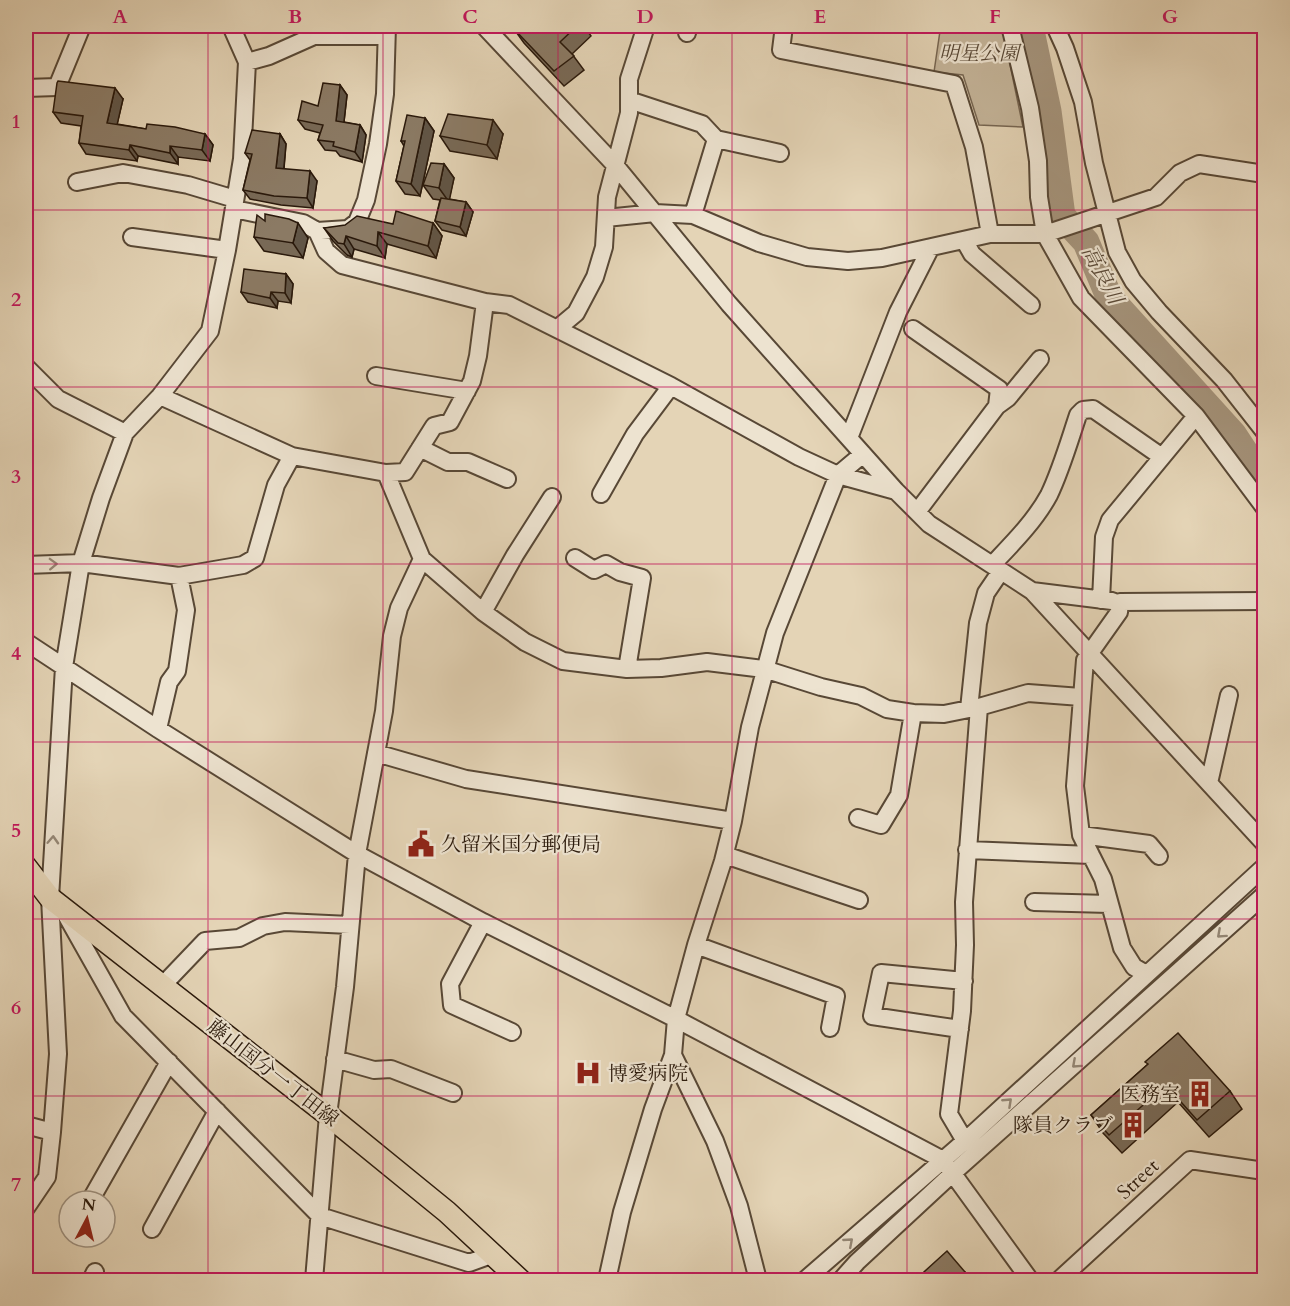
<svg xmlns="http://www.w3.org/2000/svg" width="1290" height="1306" viewBox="0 0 1290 1306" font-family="Cardo,'Noto Serif JP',serif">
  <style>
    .green { fill: #c4b499; stroke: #776652; stroke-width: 1.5 }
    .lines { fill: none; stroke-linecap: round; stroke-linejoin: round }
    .river { stroke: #a5947c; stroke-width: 27 }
    .minor-casing { stroke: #584836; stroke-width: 20 }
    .major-casing { stroke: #2a190b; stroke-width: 24 }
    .minor { stroke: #ede3d0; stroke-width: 16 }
    .major { stroke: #e4d4b6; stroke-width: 21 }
    .wall { fill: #786956; stroke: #2a190b; stroke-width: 1.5 }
    .shaded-wall { fill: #615546; stroke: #2a190b; stroke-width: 1.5 }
    .building { fill: #8b7a64; stroke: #2a190b; stroke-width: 1.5 }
    .oneway { stroke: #958877 }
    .grid { fill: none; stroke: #c2185b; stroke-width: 1.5; stroke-opacity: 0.55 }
    .labels { text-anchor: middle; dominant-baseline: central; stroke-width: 4.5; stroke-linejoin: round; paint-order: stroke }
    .park-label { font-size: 20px; font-style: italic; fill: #584836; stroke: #ede3d0 }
    .poi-label { font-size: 20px; fill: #2a190b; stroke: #ede3d0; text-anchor: start }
    .street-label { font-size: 20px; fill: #2a190b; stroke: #ede3d0 }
    .water-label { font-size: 21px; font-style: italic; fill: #5b4a38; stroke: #ede3d0 }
    .neatline { fill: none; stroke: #c2185b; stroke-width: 2 }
    .grid-label { font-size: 20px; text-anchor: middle; font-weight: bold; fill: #c2185b }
  </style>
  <rect width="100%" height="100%" fill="#e4d4b6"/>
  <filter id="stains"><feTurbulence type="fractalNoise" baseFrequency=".00333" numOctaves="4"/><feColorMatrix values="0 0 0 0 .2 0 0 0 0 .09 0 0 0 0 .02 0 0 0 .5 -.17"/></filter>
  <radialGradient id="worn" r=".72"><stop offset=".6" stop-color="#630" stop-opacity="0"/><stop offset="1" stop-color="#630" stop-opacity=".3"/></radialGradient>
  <path class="green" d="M927,26H1002L1023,127L979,125L963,75L934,72L940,31Z"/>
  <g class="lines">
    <path class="river" d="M1030,26L1048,111L1062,216L1086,242L1109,297L1233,434L1264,481"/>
    <g class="minor-casing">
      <path id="minor" d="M484,26L615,165L729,304L896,491L929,524L1032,591L1264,843
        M784,26L781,50L954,84L974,147L990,234
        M1010,26L1030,108L1038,161L1039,197L1045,234L1081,298L1196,416L1264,507
        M1055,26L1065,48L1083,102L1094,163L1117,252L1133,281L1159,312L1224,380L1264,431
        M687,33L688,26
        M247,62L269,56L314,36H385
        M26,88L57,87L82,26
        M629,100L702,124L716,139L780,153
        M77,182L123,173L188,185L235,199
        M234,209L303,223L317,231L348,229L357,222L366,200L378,144L385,94L387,26
        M693,215L716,139
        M606,218L655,213L693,215L759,243L807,257L848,261L882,258L990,234H1045L1156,197L1180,173L1199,164L1264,174
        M317,231L326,251L342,265L485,302L509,305L671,386L799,457L838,475L896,491
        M132,237L227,250
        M964,240L972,254L1031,305
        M558,328L576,313L595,277L604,247L607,197L629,113V79L646,26
        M913,329L999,389L997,406
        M26,367L58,399L125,433
        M376,376L467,391
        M160,396L292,456L386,473L405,472L434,426L450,422L472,381L478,356L485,302
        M849,438L898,312L931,247
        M420,448L448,462H468L507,479
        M386,473L422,559L483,612L525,642L563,661L627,669L661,668L707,662L764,669L821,687L861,696L887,709L913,713L944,714L979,707L1028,693L1081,697
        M601,494L635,434L671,386
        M917,512L997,406L1008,398L1040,359
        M575,558L594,570L606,564L620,572L642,578L627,669
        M26,565L81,563L179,576L243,565L255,558L276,485L292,456
        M992,565C1012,544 1035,521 1049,495C1061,470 1069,442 1078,415L1083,410L1093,409L1162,457
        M1032,591L1112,601
        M1101,600L1104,537L1110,520L1196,416
        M483,612L515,555L552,497
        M26,642L158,729L357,854L483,922L676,1019L943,1160L1030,1280
        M969,709L978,623L986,593L1001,571
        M158,729L169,682L177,671L186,610L179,576
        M376,753L466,779L733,821
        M1209,783L1229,695
        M858,818L881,825L899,795L913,713
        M1081,835L1149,844L1159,856
        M967,850L1091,855
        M725,855L859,900
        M1034,902L1109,904
        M65,913L123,1016L320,1216L469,1263L491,1255
        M483,922L450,984L452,1005L512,1032
        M696,945L836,996L830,1028
        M1146,974L1134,967L1122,948L1103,879L1081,835L1075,786L1085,660L1119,612L1120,602L1264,601
        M162,986L205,941L239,938L263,926L285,922L350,925
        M960,1029L872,1016L881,973L964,981
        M673,1055L715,1141L739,1206L758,1280
        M335,1059L374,1070L391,1069L453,1093
        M26,1125L52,1132
        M965,1141L949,1114L962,1011L965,945L964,902L979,707
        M90,1201L169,1062
        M26,1208L47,1177L52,1132L58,1054L50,898L64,667L81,563L101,498L125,433L160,396L210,331L227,250L242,159L247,62L231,26
        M152,1229L217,1111
        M91,1280L95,1272
        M314,1280L328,1115L345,987L357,854L384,711L392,636L399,608L422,559
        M607,1280L622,1212L653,1109L673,1055L676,1019L696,945L723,861L733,821L750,727L775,633L838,475L863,454
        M805,1280L965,1141L1264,867
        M841,1280L857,1262L953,1173L1264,895
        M1059,1280L1190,1160L1264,1171"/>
    </g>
    <g class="major-casing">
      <path id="major" d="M26,867L50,898L328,1115L447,1212L520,1280"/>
    </g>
    <use href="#minor" class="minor"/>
    <use href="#major" class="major"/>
  </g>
  <path class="wall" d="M517,26H584L591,36L572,54L584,70L564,86L524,43L514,29Z
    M340,85L347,95L344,122L360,125L366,135L362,162L340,156L336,151L325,150L318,140L320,133L305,129L298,120L318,106Z
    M123,99L117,124L146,129L205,134L213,145L210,161L178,157V164L138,156L137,161L86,154L79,143L81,126L61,123L53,112Z
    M425,118L434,131L420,196L405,194L396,181L404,146L401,141Z
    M280,134L286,144L284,169L317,181L313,208L281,205L250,199L243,190L250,160L245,153Z
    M503,134L497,159L450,151L440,136Z
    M444,164L454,178L449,199L466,202L473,212L466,236L442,230L435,221L440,200L433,199L423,185Z
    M265,221L308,238L303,258L264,251L254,237Z
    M433,223L442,236L436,258L387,244L385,258L354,249L352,257L347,255L333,241L324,228L393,224Z
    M286,274L293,284L291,303L278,301L277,308L248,302L241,292Z
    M1147,1065L1230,1091L1242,1109L1209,1137L1178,1102L1122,1153L1103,1133L1091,1115Z
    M965,1272L971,1281H914Z"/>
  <path class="shaded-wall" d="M340,85L347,95L343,130L336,121Z
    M115,88L123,99L115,134L107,123Z
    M425,118L434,131L420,196L411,184Z
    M493,120L503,134L497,159L487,145Z
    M360,125L366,135L362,162L355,152Z
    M205,134L213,145L210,161L202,150Z
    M280,134L286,144L283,177L276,168Z
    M130,145L138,156L137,161L129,150Z
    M170,146L178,157V164L170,153Z
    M444,164L454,178L449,202L439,188Z
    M310,171L317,181L313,208L307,198Z
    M466,202L473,212L466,236L460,227Z
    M298,223L308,238L303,258L293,243Z
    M433,223L442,236L436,258L428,246Z
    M378,232L387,244L385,258L377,246Z
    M346,236L354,249L352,257L344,244Z
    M286,274L293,284L291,303L285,293Z
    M271,292L278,301L277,308L270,298Z"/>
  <path class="building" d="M517,26H577L560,42L574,56L554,71L514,29Z
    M58,81L115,88L107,123L146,129L147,124L175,127L205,134L202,150L170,146V153L130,145L129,150L79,143L83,116L53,112L57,83Z
    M323,83L340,85L336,121L360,125L355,152L333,146L334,142L318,140L323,125L298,120L302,101L318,106Z
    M448,114L493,120L487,145L440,136Z
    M407,115L425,118L411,184L396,181L405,141H401Z
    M252,130L280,134L276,168L310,171L307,198L274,196L243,190L252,154L245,153Z
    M431,163L444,164L439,188L423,185Z
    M441,198L466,202L460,227L435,221Z
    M396,211L433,223L428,246L378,232L377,246L346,236L344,244L338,243L324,228L345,225L357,216L393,224Z
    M265,214L289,219L298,223L293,243L254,237L257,215L265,221Z
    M244,269L286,274L285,293L271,292L270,298L241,292Z
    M1178,1033L1230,1091L1197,1120L1166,1085L1109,1135L1091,1115L1148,1064L1145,1062Z
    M947,1251L965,1272L956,1281H914Z"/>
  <defs><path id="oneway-chevron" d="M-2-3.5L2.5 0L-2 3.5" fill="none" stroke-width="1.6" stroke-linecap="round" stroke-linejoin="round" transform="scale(1.5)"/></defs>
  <g class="oneway">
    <use href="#oneway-chevron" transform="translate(53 564) rotate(-2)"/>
    <use href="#oneway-chevron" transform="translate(53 840) rotate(-87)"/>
    <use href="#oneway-chevron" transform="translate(1221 934) rotate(138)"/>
    <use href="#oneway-chevron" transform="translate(1076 1064) rotate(138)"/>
    <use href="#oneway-chevron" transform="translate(1008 1102) rotate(-43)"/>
    <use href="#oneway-chevron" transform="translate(849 1242) rotate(-41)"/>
  </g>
  <path class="grid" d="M208,26V1280M383,26V1280M558,26V1280M732,26V1280M907,26V1280M1082,26V1280M26,210H1264M26,387H1264M26,564H1264M26,742H1264M26,919H1264M26,1096H1264"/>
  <defs>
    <g id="civic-bare" transform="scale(2.07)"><path d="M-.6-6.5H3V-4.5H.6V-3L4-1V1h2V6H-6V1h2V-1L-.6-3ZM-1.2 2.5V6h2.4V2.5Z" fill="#8f2418" stroke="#ede3d0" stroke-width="2.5" paint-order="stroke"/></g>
    <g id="hospital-bare" transform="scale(2.07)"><path d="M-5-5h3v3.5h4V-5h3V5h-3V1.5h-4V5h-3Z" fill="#8f2418" stroke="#ede3d0" stroke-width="2.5" paint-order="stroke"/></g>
    <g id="building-bare" transform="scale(2.07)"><path d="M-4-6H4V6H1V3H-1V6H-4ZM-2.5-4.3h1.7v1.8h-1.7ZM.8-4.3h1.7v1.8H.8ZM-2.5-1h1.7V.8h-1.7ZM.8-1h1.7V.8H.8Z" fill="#8f2418" stroke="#ede3d0" stroke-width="2.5" paint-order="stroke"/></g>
  </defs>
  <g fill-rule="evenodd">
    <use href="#civic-bare" x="421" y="844"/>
    <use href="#hospital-bare" x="588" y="1073"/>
    <use href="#building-bare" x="1200" y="1094"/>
    <use href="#building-bare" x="1133" y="1125"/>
  </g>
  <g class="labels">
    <g class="park-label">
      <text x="979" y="53">明星公園</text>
    </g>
    <g class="poi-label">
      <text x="441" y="844">久留米国分郵便局</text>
      <text x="608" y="1073">博愛病院</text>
      <text x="1180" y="1094" text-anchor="end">医務室</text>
      <text x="1113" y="1125" text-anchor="end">隊員クラブ</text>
    </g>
    <g class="street-label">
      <text transform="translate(273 1073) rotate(38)">藤山国分一丁田線</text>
      <text transform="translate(1138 1179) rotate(-43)">Street</text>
    </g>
    <g class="water-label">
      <text transform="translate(1102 275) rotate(62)">高良川</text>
    </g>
  </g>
  <rect width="1290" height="1306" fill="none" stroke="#e4d4b6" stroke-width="66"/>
  <g transform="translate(87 1219) rotate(7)"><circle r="28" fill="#ede3d0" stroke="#9f9281" stroke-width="1.5"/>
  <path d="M0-4.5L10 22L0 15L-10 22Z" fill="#8f2418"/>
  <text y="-9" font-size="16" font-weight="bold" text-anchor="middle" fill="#2a190b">N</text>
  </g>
  <rect x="33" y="33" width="1224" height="1240" class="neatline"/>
  <g class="grid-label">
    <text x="120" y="23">A</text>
    <text x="295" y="23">B</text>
    <text x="470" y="23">C</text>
    <text x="645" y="23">D</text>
    <text x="820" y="23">E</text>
    <text x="995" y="23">F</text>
    <text x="1170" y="23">G</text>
    <text x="16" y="128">1</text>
    <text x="16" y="306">2</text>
    <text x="16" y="483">3</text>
    <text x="16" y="660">4</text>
    <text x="16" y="837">5</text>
    <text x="16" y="1014">6</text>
    <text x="16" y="1191">7</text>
  </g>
  <rect width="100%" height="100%" filter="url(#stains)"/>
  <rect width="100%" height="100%" fill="url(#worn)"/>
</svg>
